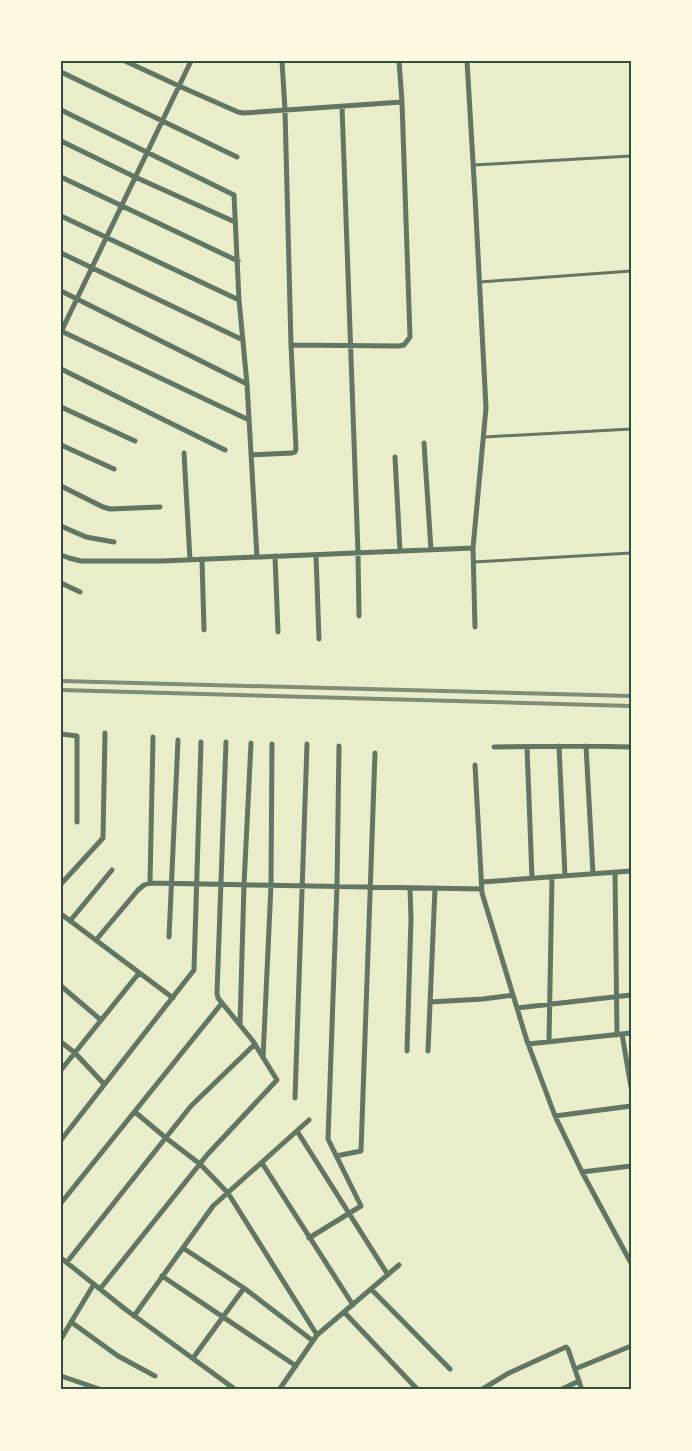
<svg xmlns="http://www.w3.org/2000/svg" width="692" height="1451" viewBox="0 0 692 1451" font-family="Inter,sans-serif">
  <style>
    .lines { fill: none; stroke-linecap: round; stroke-linejoin: round }
    .service { stroke: #617663; stroke-width: 3 }
    .minor { stroke: #617663; stroke-width: 5 }
    .rail { stroke: #7c8e77; stroke-width: 4 }
    .neatline { fill: none; stroke: #344e41; stroke-width: 2 }
  </style>
  <rect width="100%" height="100%" fill="#e9edc9"/>
  <g class="lines">
    <path class="service" d="M473,165L631,156
      M480,282L631,271
      M484,437L631,429
      M473,562L631,553"/>
    <path class="minor" d="M125,61L179,86L238,112L244,113L402,102
      M467,61L475,196L486,408L473,548L475,627
      M61,72L237,157
      M342,106L358,553L359,616
      M61,110L234,195L239,300L247,384L257,557
      M61,141L135,177L235,222
      M61,177L238,261
      M61,216L239,300
      M61,253L243,340
      M61,291L247,384
      M61,331L249,420
      M61,332L191,61
      M291,345L399,346L404,345L410,337L402,102L399,61
      M61,369L225,450
      M61,407L135,441
      M424,443L431,550
      M61,445L114,469
      M184,453L190,560
      M251,455L292,453L295,452L296,449L291,345L285,110L282,61
      M395,457L400,551
      M61,486L103,507L110,509L160,507
      M61,526L86,537L114,542
      M61,555L69,558L81,561H162L473,548
      M316,555L319,639
      M275,556L278,632
      M202,559L204,630
      M61,583L80,592
      M61,734L77,736V822
      M559,746L565,876
      M586,746L593,874
      M494,747L586,746L631,747
      M527,747L532,878
      M475,765L482,893L527,1041L555,1116L582,1172L631,1263
      M615,872L617,1035
      M482,882L631,871
      M150,883L153,737
      M61,884L103,838L105,733
      M61,914L173,998
      M70,921L112,870
      M169,937L178,740
      M96,940L138,890L144,885L150,883L482,889
      M61,986L101,1020
      M430,1002L483,999L513,995
      M517,1008L631,995
      M240,1024L244,885L251,743
      M622,1034L631,1087
      M61,1042L75,1053L104,1084
      M549,1042L552,877
      M528,1044L631,1033
      M407,1051L411,919L410,888
      M428,1051L435,888
      M263,1058L271,885L272,744
      M61,1070L139,973
      M295,1098L307,744
      M135,1112L166,1138L200,1164L228,1193L317,1335
      M555,1116L631,1106
      M297,1131L388,1275
      M61,1140L194,970L201,742
      M336,1156L361,1151L375,753
      M262,1163L353,1305
      M582,1172L631,1166
      M61,1203L222,1003
      M309,1238L361,1206L328,1139L337,886L339,746
      M183,1248L244,1288L313,1341
      M61,1258L125,1309L236,1390
      M67,1262L191,1106L255,1044
      M162,1276L296,1366
      M100,1289L207,1155L277,1080L253,1041L218,998L217,993L226,742
      M371,1289L450,1369
      M344,1312L418,1390
      M134,1316L213,1206L309,1120
      M71,1322L118,1356L155,1376
      M61,1339L94,1284
      M193,1358L244,1288
      M575,1369L631,1346
      M61,1376L102,1390
      M279,1390L317,1335L399,1265
      M481,1390L509,1373L566,1347L568,1349L582,1390
      M560,1390L579,1381"/>
    <path class="rail" d="M61,681L631,696
      M61,690L631,706"/>
  </g>
  <rect width="692" height="1451" fill="none" stroke="#fefae0" stroke-width="125"/>
  <rect x="62" y="62" width="568" height="1326" class="neatline"/>
</svg>
